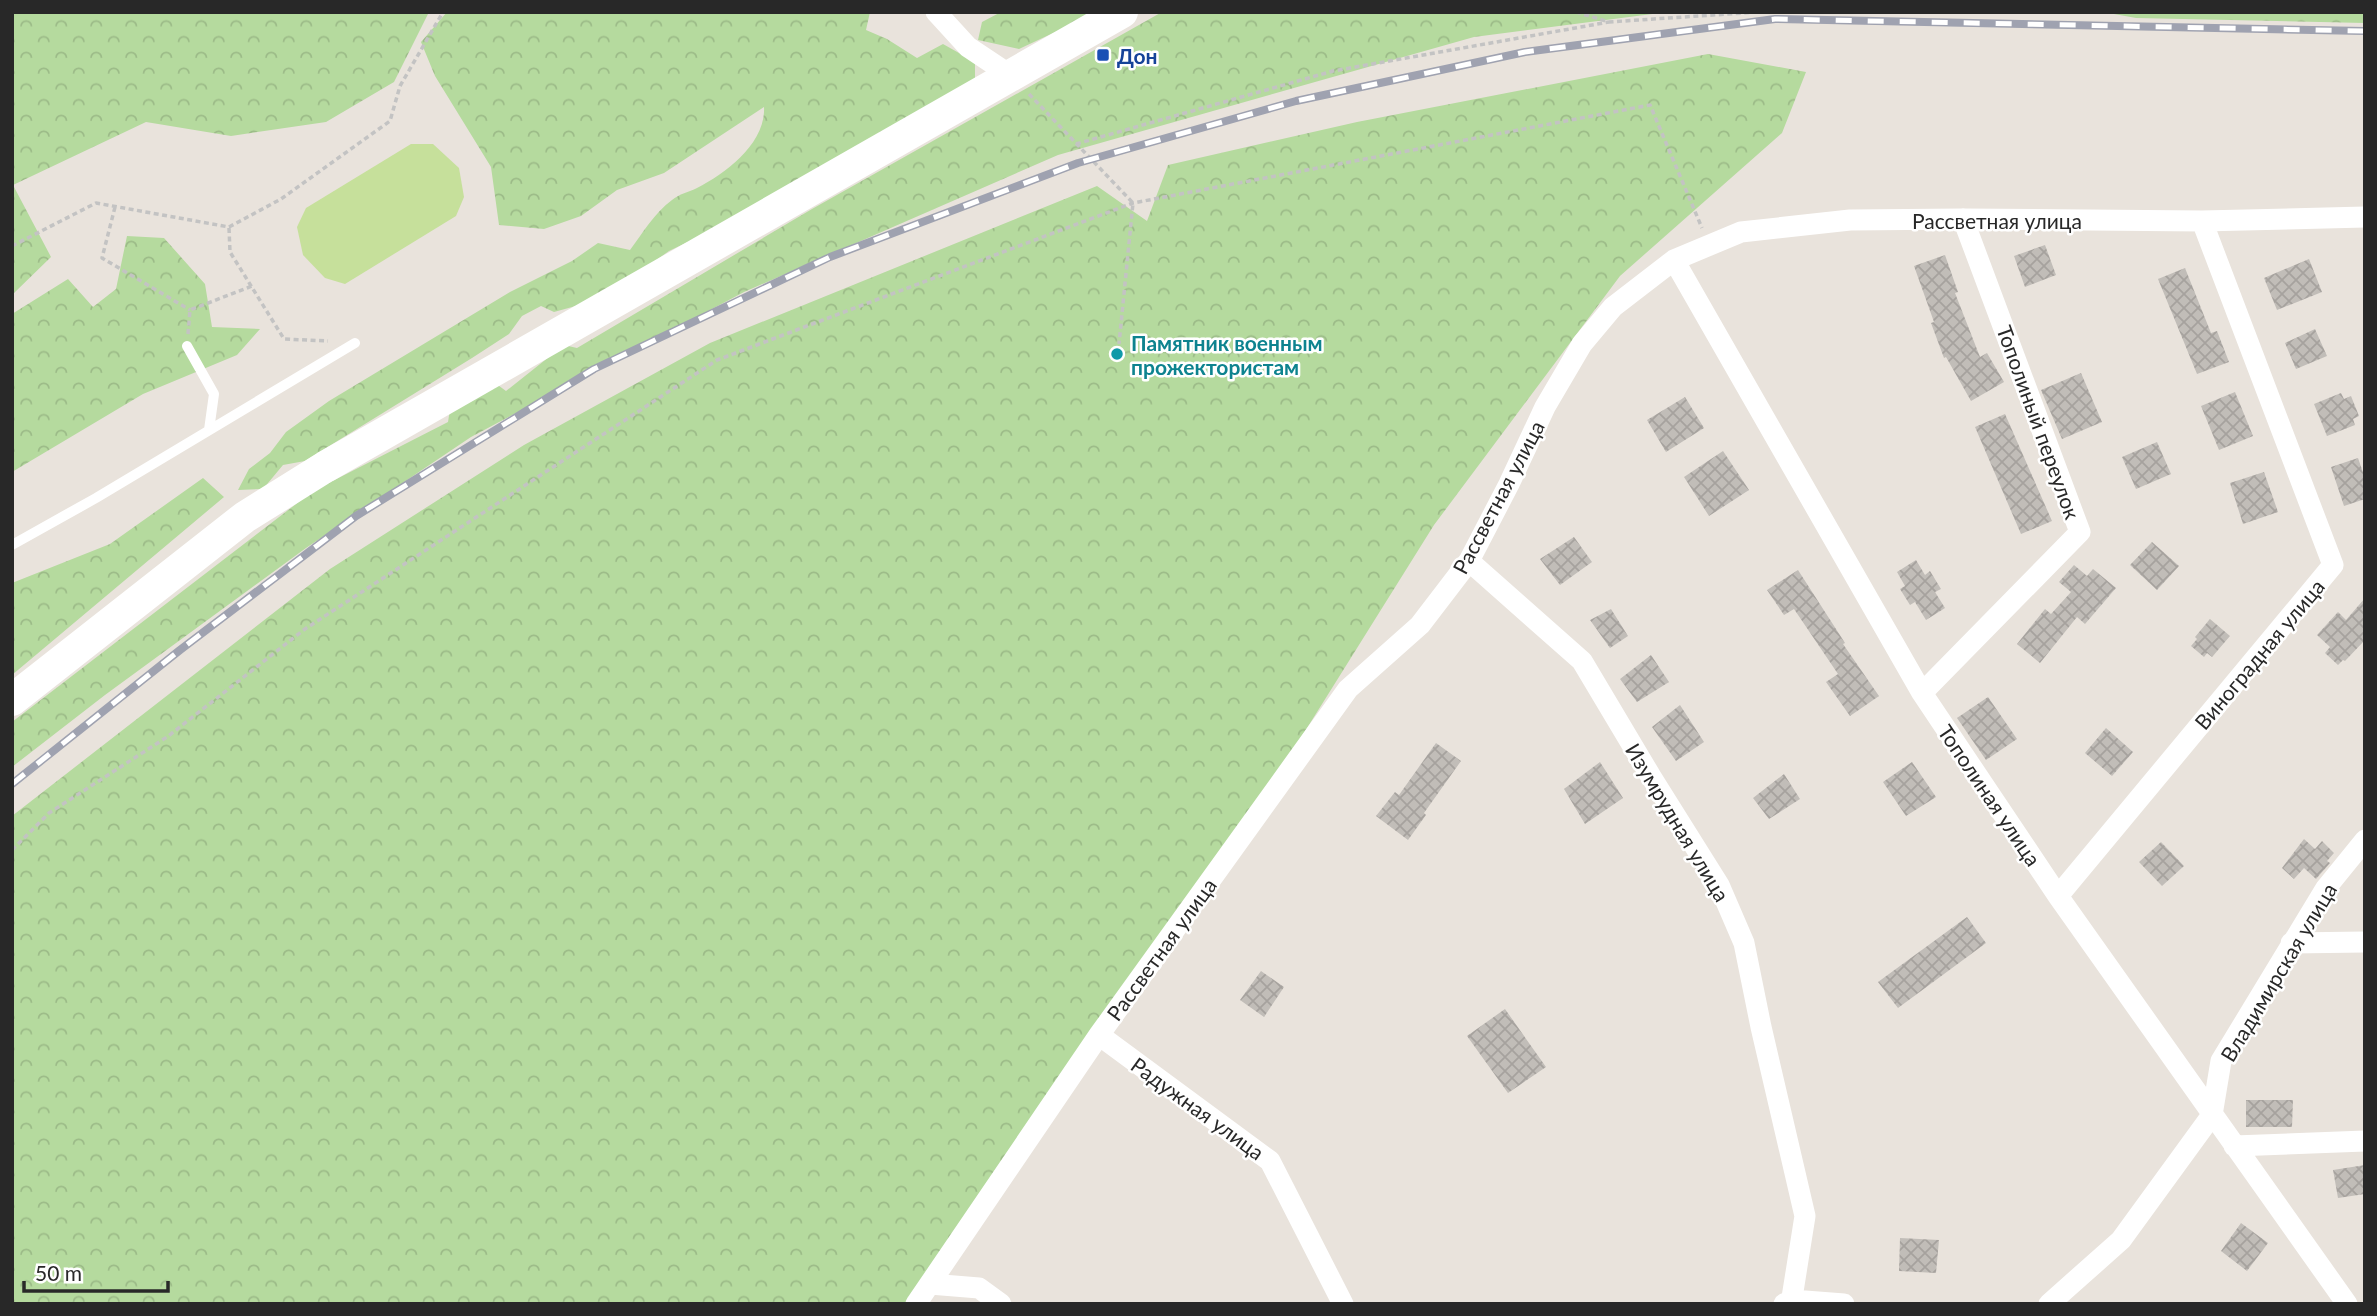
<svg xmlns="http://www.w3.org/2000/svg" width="2377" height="1316" viewBox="0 0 2377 1316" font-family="Lato,sans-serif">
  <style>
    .forest { fill: url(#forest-crowns) }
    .pitch { fill: #c6e09b }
    .building { fill: url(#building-cross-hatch) }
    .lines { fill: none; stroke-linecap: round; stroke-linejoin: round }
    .path { stroke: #c3c3c3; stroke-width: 3.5; stroke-dasharray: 5 3.5; stroke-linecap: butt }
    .lane { stroke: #fff; stroke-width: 10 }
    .street { stroke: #fff; stroke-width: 21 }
    .secondary { stroke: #fff; stroke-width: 32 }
    .rail-casing { stroke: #9fa2b0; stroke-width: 8 }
    .rail { stroke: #fff; stroke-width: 5; stroke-dasharray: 16; stroke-linecap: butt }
    .transit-dot { fill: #1a4fb4; stroke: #fff; stroke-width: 2.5 }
    .culture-dot { fill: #0f9aa8; stroke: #fff; stroke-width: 2.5 }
    .labels { text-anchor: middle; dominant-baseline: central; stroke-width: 5; stroke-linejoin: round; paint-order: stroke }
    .transit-label { font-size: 21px; font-weight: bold; fill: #164399; stroke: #fff; text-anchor: start }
    .street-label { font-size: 21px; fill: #282828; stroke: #fff }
    .culture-label { font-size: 21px; font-weight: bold; fill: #0d838f; stroke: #fff; text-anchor: start }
  </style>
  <defs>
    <pattern id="forest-crowns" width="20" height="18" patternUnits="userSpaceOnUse" patternTransform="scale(1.75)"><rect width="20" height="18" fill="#b5da9e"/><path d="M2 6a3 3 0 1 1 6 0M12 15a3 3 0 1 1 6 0" fill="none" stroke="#9cbb88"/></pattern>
    <pattern id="building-cross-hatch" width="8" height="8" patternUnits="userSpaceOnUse" patternTransform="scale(1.75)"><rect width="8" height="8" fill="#c1bdb8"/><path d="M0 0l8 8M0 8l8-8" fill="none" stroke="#a6a29e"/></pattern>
  </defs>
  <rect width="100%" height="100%" fill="#e9e3dc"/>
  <path class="forest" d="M12,12H429L394,82L326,122L231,136L146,122L13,185L51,257L12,295Z
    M447,12H870L866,30L887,39L917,58L943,44L975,62V81L730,222L669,251L624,283L583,304L554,312L541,306L522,316L509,334L472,358L305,461L283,465L263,489L238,490L249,469L270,453L286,432L329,401L510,292L572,261L598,243L630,250C642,234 655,212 672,200C679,194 689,192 697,188C726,173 766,143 764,107L664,173L617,190L581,216L544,229L499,225L491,167L435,76L421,42Z
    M1001,12H1092L1081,20L1019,49L978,40L982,22Z
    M1162,12H1668L1474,37L1058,155L744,292L471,437L306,548L105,695L12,767V722L313,491L448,422L451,403L491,380L506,391L564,345L577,348L812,209Z
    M2103,12H2365V23L2136,18Z
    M1708,54L1806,72L1782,133L1620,276L1434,525L1257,808L905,1304H12V816L330,569L524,445L710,343L1097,186L1147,221L1168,165L1357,122Z
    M127,236L164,238L205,284L212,327L260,329L237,355L143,394L12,472V314L68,279L93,307L116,289Z
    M203,478L224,497L12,675V583L110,544Z"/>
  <path class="pitch" d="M411,144H433L459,168L464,197L456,216L345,284L325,278L303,255L297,227L306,208Z"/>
  <path class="building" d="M2045,245L2056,275L2025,287L2014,256Z
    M1945,255L1958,292L1955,293L1980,357L1987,353L2004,382L1971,401L1946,357L1944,358L1931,323L1934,322L1914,266Z
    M2309,259L2322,292L2277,310L2264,278Z
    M2185,268L2211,333L2217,331L2229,362L2197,374L2158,279Z
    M2315,329L2327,356L2296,369L2285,343Z
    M2081,373L2102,422L2062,439L2041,390Z
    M2235,392L2253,436L2219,450L2201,406Z
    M2341,393L2344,399L2351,396L2359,416L2353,419L2355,425L2327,436L2314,404Z
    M1685,397L1704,428L1666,452L1647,420Z
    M2005,414L2052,521L2021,534L1975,427Z
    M2157,442L2171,474L2136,489L2122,457Z
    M1723,451L1749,490L1709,516L1684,477Z
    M2358,458L2365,478V499L2344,506L2331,467Z
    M2264,472L2278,512L2243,524L2230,483Z
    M1574,537L1592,562L1560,585L1540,559Z
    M2152,542L2179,566L2157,590L2130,565Z
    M1916,560L1925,575L1930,571L1941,589L1935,592L1945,608L1926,620L1915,602L1910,605L1900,589L1905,586L1897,572Z
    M2074,565L2087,576L2093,569L2116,588L2085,624L2077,617L2040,663L2017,644L2045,609L2051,614L2071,592L2059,582Z
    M1798,570L1845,643L1843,644L1879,696L1850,716L1826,682L1838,674L1794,609L1784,615L1767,590Z
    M2365,598V640L2345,661L2343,660L2338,665L2325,653L2330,647L2317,635L2338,612L2346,620Z
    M1611,609L1628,636L1610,648L1590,620Z
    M2210,619L2230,636L2212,657L2207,653L2204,657L2191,646L2197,639L2195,637Z
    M1651,655L1669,682L1637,702L1620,679Z
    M1988,697L2017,739L1986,760L1957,718Z
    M1680,705L1704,742L1676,761L1652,727Z
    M2106,728L2133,752L2112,776L2085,753Z
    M1436,743L1461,761L1424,813L1426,815L1408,840L1376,816L1395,792L1399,795Z
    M1600,762L1623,798L1585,824L1564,789Z
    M1912,762L1936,797L1906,816L1883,782Z
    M1784,774L1800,799L1769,819L1753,798Z
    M2304,839L2315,849L2322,841L2334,853L2327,861L2330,863L2316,879L2304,868L2294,879L2282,868Z
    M2161,842L2184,866L2162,886L2139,862Z
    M1967,917L1986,943L1898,1008L1878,982Z
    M1261,971L1284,987L1264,1017L1240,1000Z
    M1505,1009L1546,1067L1508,1093L1467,1036Z
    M2246,1100H2293L2292,1127H2246Z
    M2365,1165V1194L2338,1198L2333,1170Z
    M2241,1223L2268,1243L2247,1271L2221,1251Z
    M1900,1238L1939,1240L1936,1273L1899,1271Z"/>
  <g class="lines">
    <path class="path" d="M1576,12L1609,22L1758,12
      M1029,94L1133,203L1119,344
      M1076,144L1333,71L1609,22
      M115,207L102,258L190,310
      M229,228L230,252L284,339L328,341
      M12,246L96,203L229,227L281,199L390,121L400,86L443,12
      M188,334L190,310L252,286
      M12,850L49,813L167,737L305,629L717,360L1133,203L1650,105L1702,228"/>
    <path class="lane" d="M187,346L214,394L209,430
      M12,545L96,498L355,343"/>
    <path class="street" d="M936,12L968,47L1010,75
      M1674,260L1922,693L2058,896L2347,1304
      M1469,561L1582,661L1650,775L1719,885L1744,943L1761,1027L1805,1216L1791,1304
      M1922,693L2080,532L1963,219
      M2058,896L2333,565L2202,221
      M2291,943L2365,942
      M1099,1035L1270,1161L1343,1304
      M2234,1146L2365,1141
      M930,1284L979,1288L1001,1304
      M916,1304L1099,1035L1348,689L1420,625L1469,561L1509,484L1545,407L1582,344L1613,307L1674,260L1741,232L1850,220L1963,219L2202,221L2365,217
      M1784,1304L1792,1300L1844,1304
      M2049,1304L2121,1240L2212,1115L2221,1061L2326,888L2365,840"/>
    <path class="secondary" d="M12,700L245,517L325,467L1122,12"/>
    <g class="rail-casing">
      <path id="rail" d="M12,784L180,650L356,516L594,369L830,257L1078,163L1296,101L1525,52L1775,19L2365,31"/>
    </g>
    <use href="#rail" class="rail"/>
  </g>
  <rect class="transit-dot" x="1096" y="48" width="14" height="14" rx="3.5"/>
  <circle class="culture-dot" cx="1117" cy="354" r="7"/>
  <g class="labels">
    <g class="transit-label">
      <text x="1117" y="55">Дон</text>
    </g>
    <g class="street-label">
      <text x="1997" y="220">Рассветная улица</text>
      <text transform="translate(2039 422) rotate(70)">Тополиный переулок</text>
      <text transform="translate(1498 497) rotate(-62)">Рассветная улица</text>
      <text transform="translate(2259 654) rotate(-50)">Виноградная улица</text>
      <text transform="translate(1990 795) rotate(56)">Тополиная улица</text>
      <text transform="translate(1678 822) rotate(59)">Изумрудная улица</text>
      <text transform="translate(1161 949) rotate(-54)">Рассветная улица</text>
      <text transform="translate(2278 972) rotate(-59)">Владимирская улица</text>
      <text transform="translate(1198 1108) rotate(36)">Радужная улица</text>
    </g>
    <g class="culture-label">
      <text x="1131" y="342">Памятник военным<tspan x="1131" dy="24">прожектористам</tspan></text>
    </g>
  </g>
  <rect width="2377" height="1316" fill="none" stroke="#282828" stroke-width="28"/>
  <path d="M24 1281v10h144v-10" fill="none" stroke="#282828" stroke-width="3.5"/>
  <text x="35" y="1281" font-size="21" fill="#282828" stroke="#ffffff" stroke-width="5" paint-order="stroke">50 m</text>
</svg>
